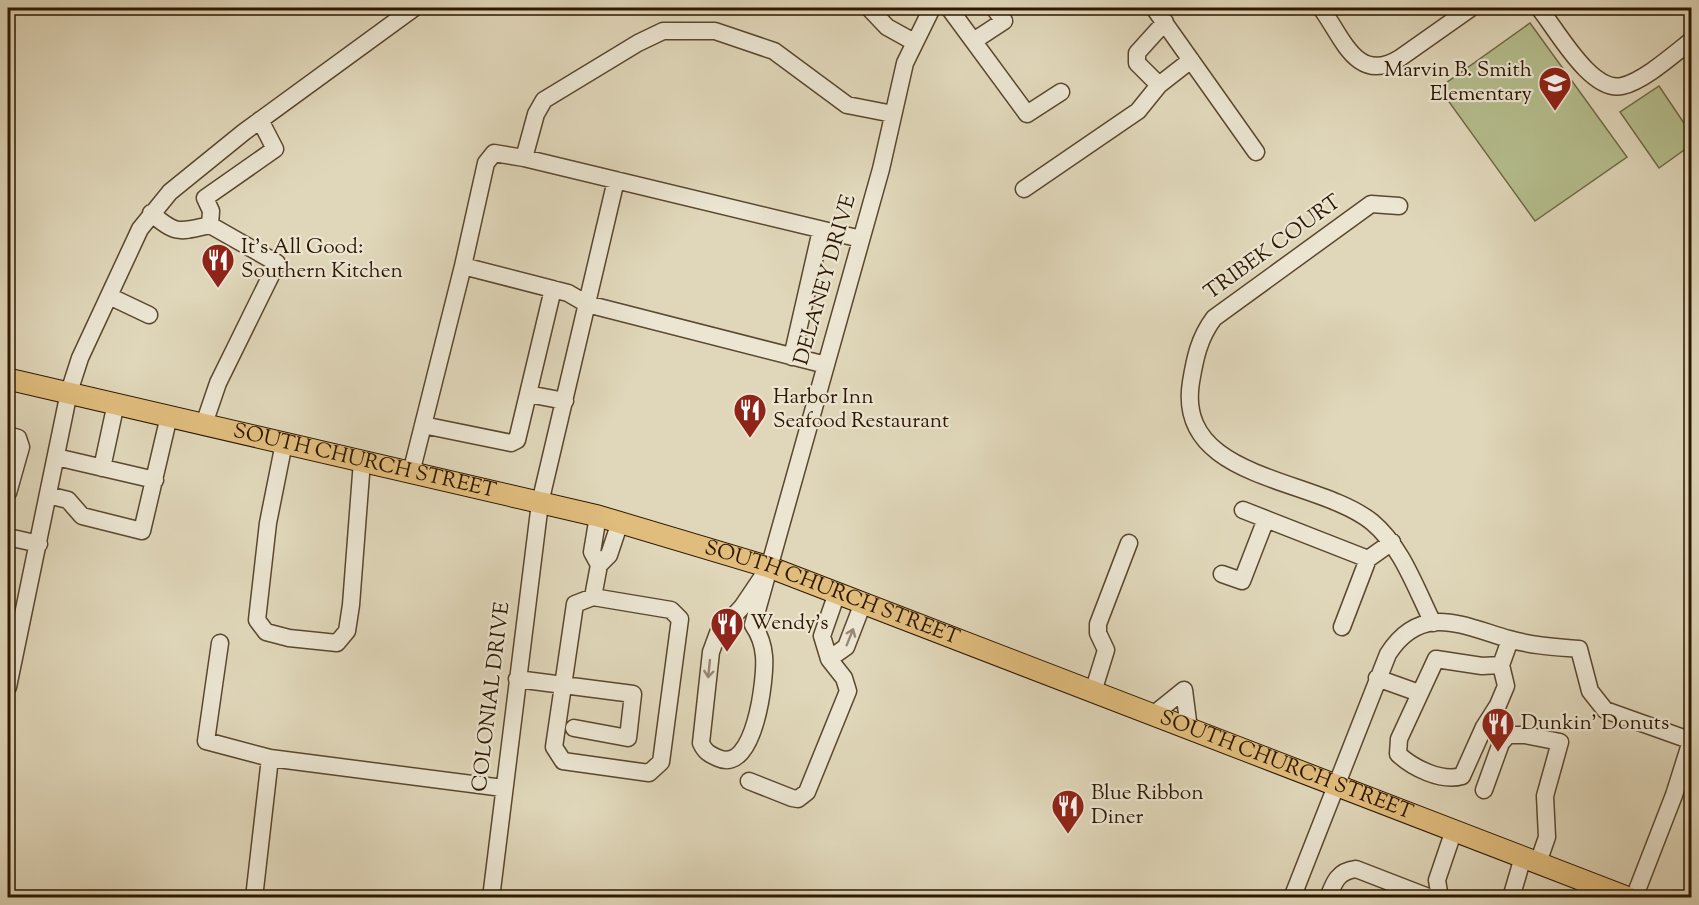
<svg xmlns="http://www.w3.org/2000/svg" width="1699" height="905" viewBox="0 0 1699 905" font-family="'Sorts Mill Goudy',serif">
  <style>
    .garden { fill: #b5be8e; stroke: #716a47; stroke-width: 1.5 }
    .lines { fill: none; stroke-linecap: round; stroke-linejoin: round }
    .minor-casing { stroke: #5a472e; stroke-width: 19 }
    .major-casing { stroke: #2d1700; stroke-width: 23 }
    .minor { stroke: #ebe5d2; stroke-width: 16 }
    .major { stroke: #e0bc7d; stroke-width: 21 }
    .oneway { stroke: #968874 }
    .labels { text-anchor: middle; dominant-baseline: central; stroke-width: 4.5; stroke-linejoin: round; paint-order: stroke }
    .poi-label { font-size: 21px; fill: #2d1700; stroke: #ebe5d2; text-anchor: start }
    .street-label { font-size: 21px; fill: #2d1700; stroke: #ebe5d2 }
  </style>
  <rect width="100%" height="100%" fill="#e0d7ba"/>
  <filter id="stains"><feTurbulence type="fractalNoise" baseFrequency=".00333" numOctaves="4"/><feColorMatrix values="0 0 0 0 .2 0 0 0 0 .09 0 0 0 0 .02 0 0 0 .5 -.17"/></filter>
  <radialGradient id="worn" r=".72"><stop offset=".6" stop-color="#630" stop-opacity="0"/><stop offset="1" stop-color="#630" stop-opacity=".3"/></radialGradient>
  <path class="garden" d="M1530,23L1627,157L1535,221L1439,88Z
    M1659,86L1692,135L1691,145L1659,168L1620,112Z"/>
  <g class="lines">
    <g class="minor-casing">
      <path id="minor" d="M869,8L887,27L914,42
        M949,8L1027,114L1061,92
        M1154,8L1256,152
        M1321,8C1343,38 1357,85 1400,58L1471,8
        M1539,8C1557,30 1591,93 1622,86C1644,81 1674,54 1692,40
        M975,40L1004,21L994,8
        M1159,85L1137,63V53L1165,22
        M1024,189L1138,111L1159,85L1191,60
        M1399,206L1371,204L1214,318C1199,338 1195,358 1191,382C1175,481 1316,477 1372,522C1402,547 1416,589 1433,623
        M151,213C176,235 179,232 210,225L277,263L218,383L204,424
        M210,225L211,211L205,198L275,149L260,120
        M861,239L524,158L536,114L544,100L638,43L663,31H715L774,51L847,105L893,114
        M463,266L486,163L494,153L524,158
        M109,296L149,315
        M792,357L821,230
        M528,394L565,401
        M423,425L511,443L517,440L553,289
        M8,435L18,438L21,447L8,493
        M284,443L268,523L257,620L266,632L289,638L337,643L347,631L351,605L362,461
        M56,457L155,480
        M102,468L116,403
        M411,473L463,266L568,293L587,304L826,365
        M48,495L68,500L82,516L142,531L169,416
        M1243,510L1368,559
        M598,516L592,552L599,565L609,555L620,522
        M8,537L39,544
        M769,567L742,607L718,633L711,652L701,743C705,752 709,754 718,758C755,775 766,677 764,656C763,644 760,635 753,625L881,169L905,63L932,8
        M1222,574L1242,581L1266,519
        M837,593L822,636L829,659L846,647L863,603
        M593,597L671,610L680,619L661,762L649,773L563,761L554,747L575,604L593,597L599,565
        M1342,627L1368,559L1392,542
        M220,643L206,741L270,758L503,788
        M1501,665L1482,666L1436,659L1399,739L1398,754C1413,768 1441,782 1462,776L1484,727L1498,705L1506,686L1501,665L1510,640
        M1377,678L1419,693
        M517,679L633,694L628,738L574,728
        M8,687L69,392L80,358L140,229L170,192L244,132L414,8
        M1093,692L1106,650L1098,633V624L1129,543
        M1153,715L1184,690L1189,729
        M749,781L792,798L798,799L807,792L848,691L844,678L829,659
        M1484,790L1501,743L1508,735H1525L1560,742L1545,796L1547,837L1538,863
        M254,898L270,758
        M491,898L540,503L616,180
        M1292,898L1388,654C1421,602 1463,626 1509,639C1532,646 1556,647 1579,649L1590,691L1605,710L1692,741
        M1328,898C1334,882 1338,871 1356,869L1431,898
        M1440,898L1437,880L1454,830
        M1511,898L1523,857
        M1634,898L1674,795L1691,741"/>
    </g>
    <g class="major-casing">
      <g id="major">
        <path id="s1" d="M8,379L598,516L769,567L1629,898"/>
      </g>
    </g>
    <use href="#minor" class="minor"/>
    <use href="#major" class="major"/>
  </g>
  <defs><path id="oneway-shaft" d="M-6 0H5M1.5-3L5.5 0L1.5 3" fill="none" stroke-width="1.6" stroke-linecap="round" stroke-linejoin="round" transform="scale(1.5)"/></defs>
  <g class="oneway">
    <use href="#oneway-shaft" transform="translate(850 637) rotate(-68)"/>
    <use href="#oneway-shaft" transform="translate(709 669) rotate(96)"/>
  </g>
  <defs>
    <g id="school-pin" transform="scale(1.725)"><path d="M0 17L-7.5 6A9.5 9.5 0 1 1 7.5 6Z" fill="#8f2418" stroke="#ebe5d2"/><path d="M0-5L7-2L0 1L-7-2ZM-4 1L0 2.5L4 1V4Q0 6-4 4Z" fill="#fff"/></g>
    <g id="restaurant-pin" transform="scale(1.725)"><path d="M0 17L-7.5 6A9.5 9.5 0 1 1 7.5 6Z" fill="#8f2418" stroke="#ebe5d2"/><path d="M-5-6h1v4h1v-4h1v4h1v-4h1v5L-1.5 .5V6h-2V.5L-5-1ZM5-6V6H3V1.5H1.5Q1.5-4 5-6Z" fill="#fff"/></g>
  </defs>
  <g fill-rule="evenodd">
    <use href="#school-pin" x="1555" y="83"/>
    <use href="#restaurant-pin" x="218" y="260"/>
    <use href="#restaurant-pin" x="750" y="410"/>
    <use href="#restaurant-pin" x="727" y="624"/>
    <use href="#restaurant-pin" x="1498" y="724"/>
    <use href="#restaurant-pin" x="1068" y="806"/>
  </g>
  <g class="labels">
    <g class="poi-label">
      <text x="1532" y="71" text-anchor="end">Marvin B. Smith<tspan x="1532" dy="24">Elementary</tspan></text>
      <text x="241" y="248">It's All Good:<tspan x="241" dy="24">Southern Kitchen</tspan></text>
      <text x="773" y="398">Harbor Inn<tspan x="773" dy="24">Seafood Restaurant</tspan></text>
      <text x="750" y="624">Wendy's</text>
      <text x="1521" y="724">Dunkin' Donuts</text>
      <text x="1091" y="794">Blue Ribbon<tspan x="1091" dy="24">Diner</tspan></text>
    </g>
    <g class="street-label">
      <text transform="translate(1273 248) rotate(-36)">TRIBEK COURT</text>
      <text transform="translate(826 280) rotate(-74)">DELANEY DRIVE</text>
      <text stroke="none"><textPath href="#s1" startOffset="366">SOUTH CHURCH STREET</textPath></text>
      <text stroke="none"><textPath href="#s1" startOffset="852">SOUTH CHURCH STREET</textPath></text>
      <text transform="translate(492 697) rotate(-83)">COLONIAL DRIVE</text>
      <text stroke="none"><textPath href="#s1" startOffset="1338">SOUTH CHURCH STREET</textPath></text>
    </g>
  </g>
  <rect width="1699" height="905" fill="none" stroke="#e0d7ba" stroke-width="30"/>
  <rect x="9" y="9" width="1681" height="887" fill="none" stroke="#2d1700" stroke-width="3"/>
  <rect x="15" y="15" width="1669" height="875" fill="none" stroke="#2d1700" stroke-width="1.5"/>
  <rect width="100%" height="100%" filter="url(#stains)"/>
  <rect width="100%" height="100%" fill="url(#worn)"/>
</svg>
